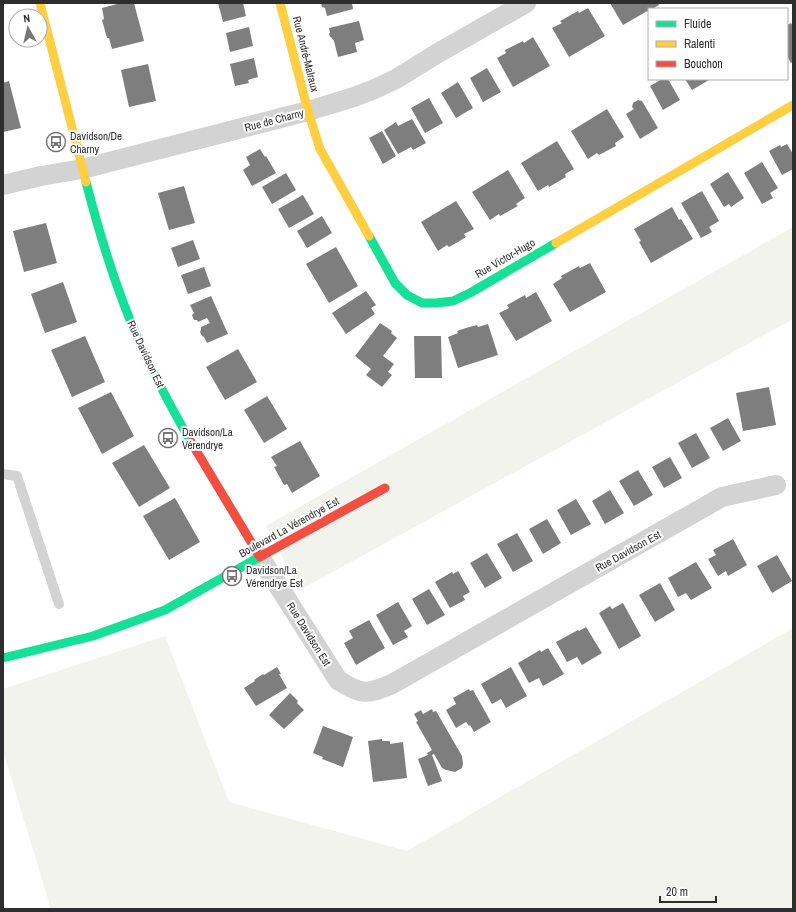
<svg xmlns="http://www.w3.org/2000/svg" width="796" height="912" viewBox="0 0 796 912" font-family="'Archivo Narrow',sans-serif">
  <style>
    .green { fill: #f1f3ec }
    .building { fill: #7e7e7e }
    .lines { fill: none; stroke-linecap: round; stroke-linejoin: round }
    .lane { stroke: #d3d3d3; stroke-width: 10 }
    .street { stroke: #d3d3d3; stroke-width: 20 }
    .fast { stroke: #16e098; stroke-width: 9 }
    .slow { stroke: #ffcf43; stroke-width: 9 }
    .jam { stroke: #f24e42; stroke-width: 9 }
    .labels { text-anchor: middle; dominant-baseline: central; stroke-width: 4; stroke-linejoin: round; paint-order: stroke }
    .street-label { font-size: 11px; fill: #2e2e2e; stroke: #fff }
    .poi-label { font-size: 11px; fill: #2e2e2e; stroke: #fff; text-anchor: start }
  </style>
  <rect width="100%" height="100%" fill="#fff"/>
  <path class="green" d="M793,227V319L300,590L266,526Z
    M793,628V909H51L3,751V689L165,636L229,802L407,851Z"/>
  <path class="building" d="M121,3H134L144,41L112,49L109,38H107L102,20L104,19L102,8Z
    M218,3H243L246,16L223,22Z
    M321,3H352L353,9L327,16L325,8L322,7Z
    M610,3H658L659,5L652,9H649V10L623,25Z
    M588,8L605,36L569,57L552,28L562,23L560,21L578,11L579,13Z
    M359,21L364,40L355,43L357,52L338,57L334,41L331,37H330L329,34L330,32L329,28Z
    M791,23L793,26V61L791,63L787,56V25Z
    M249,27L253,46L230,52L226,33Z
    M533,37L550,66L513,87L497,58L506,53L505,50L523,41L524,43Z
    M254,58L258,77L248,80L249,83L235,86L230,64Z
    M148,64L156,101L129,107L121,70Z
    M487,68L501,92L483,102L470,78Z
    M662,79H668L680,100L663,110L650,86Z
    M685,79H708L709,80L692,90Z
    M9,81L21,128L3,132V83Z
    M458,82L473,108L456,118L441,93Z
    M429,98L443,123L425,133L411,108Z
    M638,100L642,101L658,128L640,139L626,114L634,109L632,107L633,103Z
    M607,109L624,137L615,143L616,146L599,155L597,153L588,159L571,131Z
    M412,119L426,143L413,150L411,147L398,154L384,130L396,122L398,126Z
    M382,131L396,156L383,164L369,138Z
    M557,141L574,169L565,174L566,177L549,187L548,185L538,191L521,163Z
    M787,144L793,154V169L782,175L769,151L780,145L781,147Z
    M260,149L265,157L266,156L276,173L252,186L243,170L250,165L246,157Z
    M762,162L778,188L770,193L773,198L762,204L744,173Z
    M508,170L525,198L516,204L518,206L500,216L499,214L490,220L472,192Z
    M728,172L744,198L731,207L729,204L724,207L710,184Z
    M286,173L296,190L272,204L262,187Z
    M184,186L195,223L169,230L158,193Z
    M702,191L719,221L709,227L712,232L701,238L681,203Z
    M303,195L314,214L289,228L278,209Z
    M456,201L474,229L464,234L466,237L458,242L449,247L447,245L438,251L421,222Z
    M672,207L679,220L681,219L693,239L651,263L639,242L641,241L634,229Z
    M322,216L332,233L307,248L297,231Z
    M46,223L57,263L24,272L13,231Z
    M193,240L200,259L178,267L171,248Z
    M336,247L358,286L329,303L306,264Z
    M590,263L606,292L570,312L553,284L562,278L561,276L579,266L580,268Z
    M204,267L211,286L188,294L181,275Z
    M63,282L77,322L45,333L31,294Z
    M366,291L376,305L371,308L375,314L346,334L332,313Z
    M536,292L552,321L516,341L499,313L509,308L507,305L525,295L526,298Z
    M211,296L228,334L207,343L204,337L202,336L200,332L201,330V327L210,323L207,318L198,322L197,320H194L192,315L194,313L190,305Z
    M380,323L392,331L391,333L397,338L383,356L394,364L388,372L392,375L382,387L366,375L371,369L355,356Z
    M488,324L498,355L458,368L448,337L458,333L457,331L466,328L477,325L478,327Z
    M85,336L105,382L72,397L51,350Z
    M414,336H441L442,378H415Z
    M238,349L257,382L225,400L206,367Z
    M769,387L776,425L743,431L736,393Z
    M111,392L134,436L102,454L78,408Z
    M267,396L287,429L264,443L244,410Z
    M728,418L741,441L723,451L710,428Z
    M696,433L710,458L692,468L678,443Z
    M300,441L320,476L292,493L287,484L284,485L274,467L277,466L271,457Z
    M144,445L170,488L139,507L112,463Z
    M670,457L682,478L664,488L652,467Z
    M638,470L653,495L634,506L619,481Z
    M610,490L624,513L605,524L592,501Z
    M175,498L200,542L169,560L143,516Z
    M576,499L591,524L571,535L557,510Z
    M547,519L561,543L543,554L529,529Z
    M517,533L533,561L513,572L497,544Z
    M733,539L747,565L728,576L726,571L718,576L708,559L716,555L713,550Z
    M487,553L502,578L485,588L470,563Z
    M777,555L792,581L772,593L757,566Z
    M696,562L712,588L691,600L686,593L678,597L668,578Z
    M458,571L470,592L463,596L465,600L450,608L435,582L452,572L453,574Z
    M660,583L675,610L655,622L639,595Z
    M429,589L445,615L427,625L412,599Z
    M398,602L412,626L404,631L408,637L393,645L376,615Z
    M623,603L641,636L619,649L599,613L610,606L612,609Z
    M369,620L385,648L356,665L344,643L353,638L349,631Z
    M586,627L602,653L582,665L577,657L567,662L556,642L578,630L579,631Z
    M548,648L564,674L543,686L539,678L529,683L518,663L540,650L541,652Z
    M277,667L281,674H279L287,688L256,706L244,688L255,681L254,680L263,674L264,675Z
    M511,667L527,696L506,708L501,699L492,704L481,684Z
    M469,689L470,691L473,690L491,722L474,732L470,725L469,726L466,722L456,728L446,710L456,704L453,698Z
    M290,693L298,701L297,703L304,710L284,729L269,715Z
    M432,709L433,712L436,711L462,756L463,764L462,768L455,772L446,770L442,768L434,754L432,755L442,781L428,786L418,759L428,755L427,753L432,750L416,722L418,721L414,714L421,710L423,714Z
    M323,726L353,737L343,767L322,759L323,757L313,753Z
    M382,739V741H390V744L403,742L407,778L373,782L368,741Z"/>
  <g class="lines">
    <path class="lane" d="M3,474L17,476L59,604"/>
    <path class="street" d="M3,185L41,176L82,169L308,111L354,97L377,88L396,79L438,53L526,3
      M260,557L338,680C361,695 367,695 392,684L722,497L776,485"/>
    <path class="fast" d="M86,182C100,236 116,290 139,341C154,376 172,409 191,442
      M369,236L395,283L407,295L422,303H436L453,301L470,293L556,243
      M3,658L93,636L165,610L263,555"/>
    <path class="slow" d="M40,3L86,182
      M280,3L308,111L320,149L369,236
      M556,243L793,105"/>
    <path class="jam" d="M191,442L260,557
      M263,555L385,488"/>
  </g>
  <defs>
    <g id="bus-ring" transform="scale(1)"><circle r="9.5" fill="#fff" stroke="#777" stroke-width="1.5"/><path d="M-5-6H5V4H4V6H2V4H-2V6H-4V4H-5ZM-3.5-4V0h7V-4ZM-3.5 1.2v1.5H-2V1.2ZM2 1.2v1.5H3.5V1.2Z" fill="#777"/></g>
  </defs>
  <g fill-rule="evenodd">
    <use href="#bus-ring" x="56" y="142"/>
    <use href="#bus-ring" x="168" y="438"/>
    <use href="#bus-ring" x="232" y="576"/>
  </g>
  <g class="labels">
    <g class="street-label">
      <text transform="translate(306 54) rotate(76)">Rue André-Malraux</text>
      <text transform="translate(274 120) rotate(-15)">Rue de Charny</text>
      <text transform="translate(505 258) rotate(-30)">Rue Victor-Hugo</text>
      <text transform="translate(146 354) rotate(65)">Rue Davidson Est</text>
      <text transform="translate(289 527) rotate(-29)">Boulevard La Vérendrye Est</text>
      <text transform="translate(628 551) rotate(-29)">Rue Davidson Est</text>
      <text transform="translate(309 634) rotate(58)">Rue Davidson Est</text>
    </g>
    <g class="poi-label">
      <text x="70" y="136">Davidson/De<tspan x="70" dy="13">Charny</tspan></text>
      <text x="182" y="432">Davidson/La<tspan x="182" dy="13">Vérendrye</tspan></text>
      <text x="246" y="570">Davidson/La<tspan x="246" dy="13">Vérendrye Est</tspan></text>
    </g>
  </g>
  <rect width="796" height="912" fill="none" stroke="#2e2e2e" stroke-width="8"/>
  <rect x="648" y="8" width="140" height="72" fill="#ffffff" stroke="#ababab"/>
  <rect x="656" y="21" width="20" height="6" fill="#16e098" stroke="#ababab"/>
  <text x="684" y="28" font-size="12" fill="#2e2e2e">Fluide</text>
  <rect x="656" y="41" width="20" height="6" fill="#ffcf43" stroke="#ababab"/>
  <text x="684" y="48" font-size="12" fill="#2e2e2e">Ralenti</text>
  <rect x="656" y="61" width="20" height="6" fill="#f24e42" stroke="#ababab"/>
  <text x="684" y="68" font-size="12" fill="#2e2e2e">Bouchon</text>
  <g transform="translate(28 28) rotate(352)"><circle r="19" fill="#ffffff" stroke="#ababab"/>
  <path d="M0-3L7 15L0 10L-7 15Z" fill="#777777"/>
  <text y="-6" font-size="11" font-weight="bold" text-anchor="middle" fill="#2e2e2e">N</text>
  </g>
  <path d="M660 896v6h56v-6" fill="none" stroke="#2e2e2e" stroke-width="2"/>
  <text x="666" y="896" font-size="12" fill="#2e2e2e" stroke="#ffffff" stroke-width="3" paint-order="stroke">20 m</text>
</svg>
